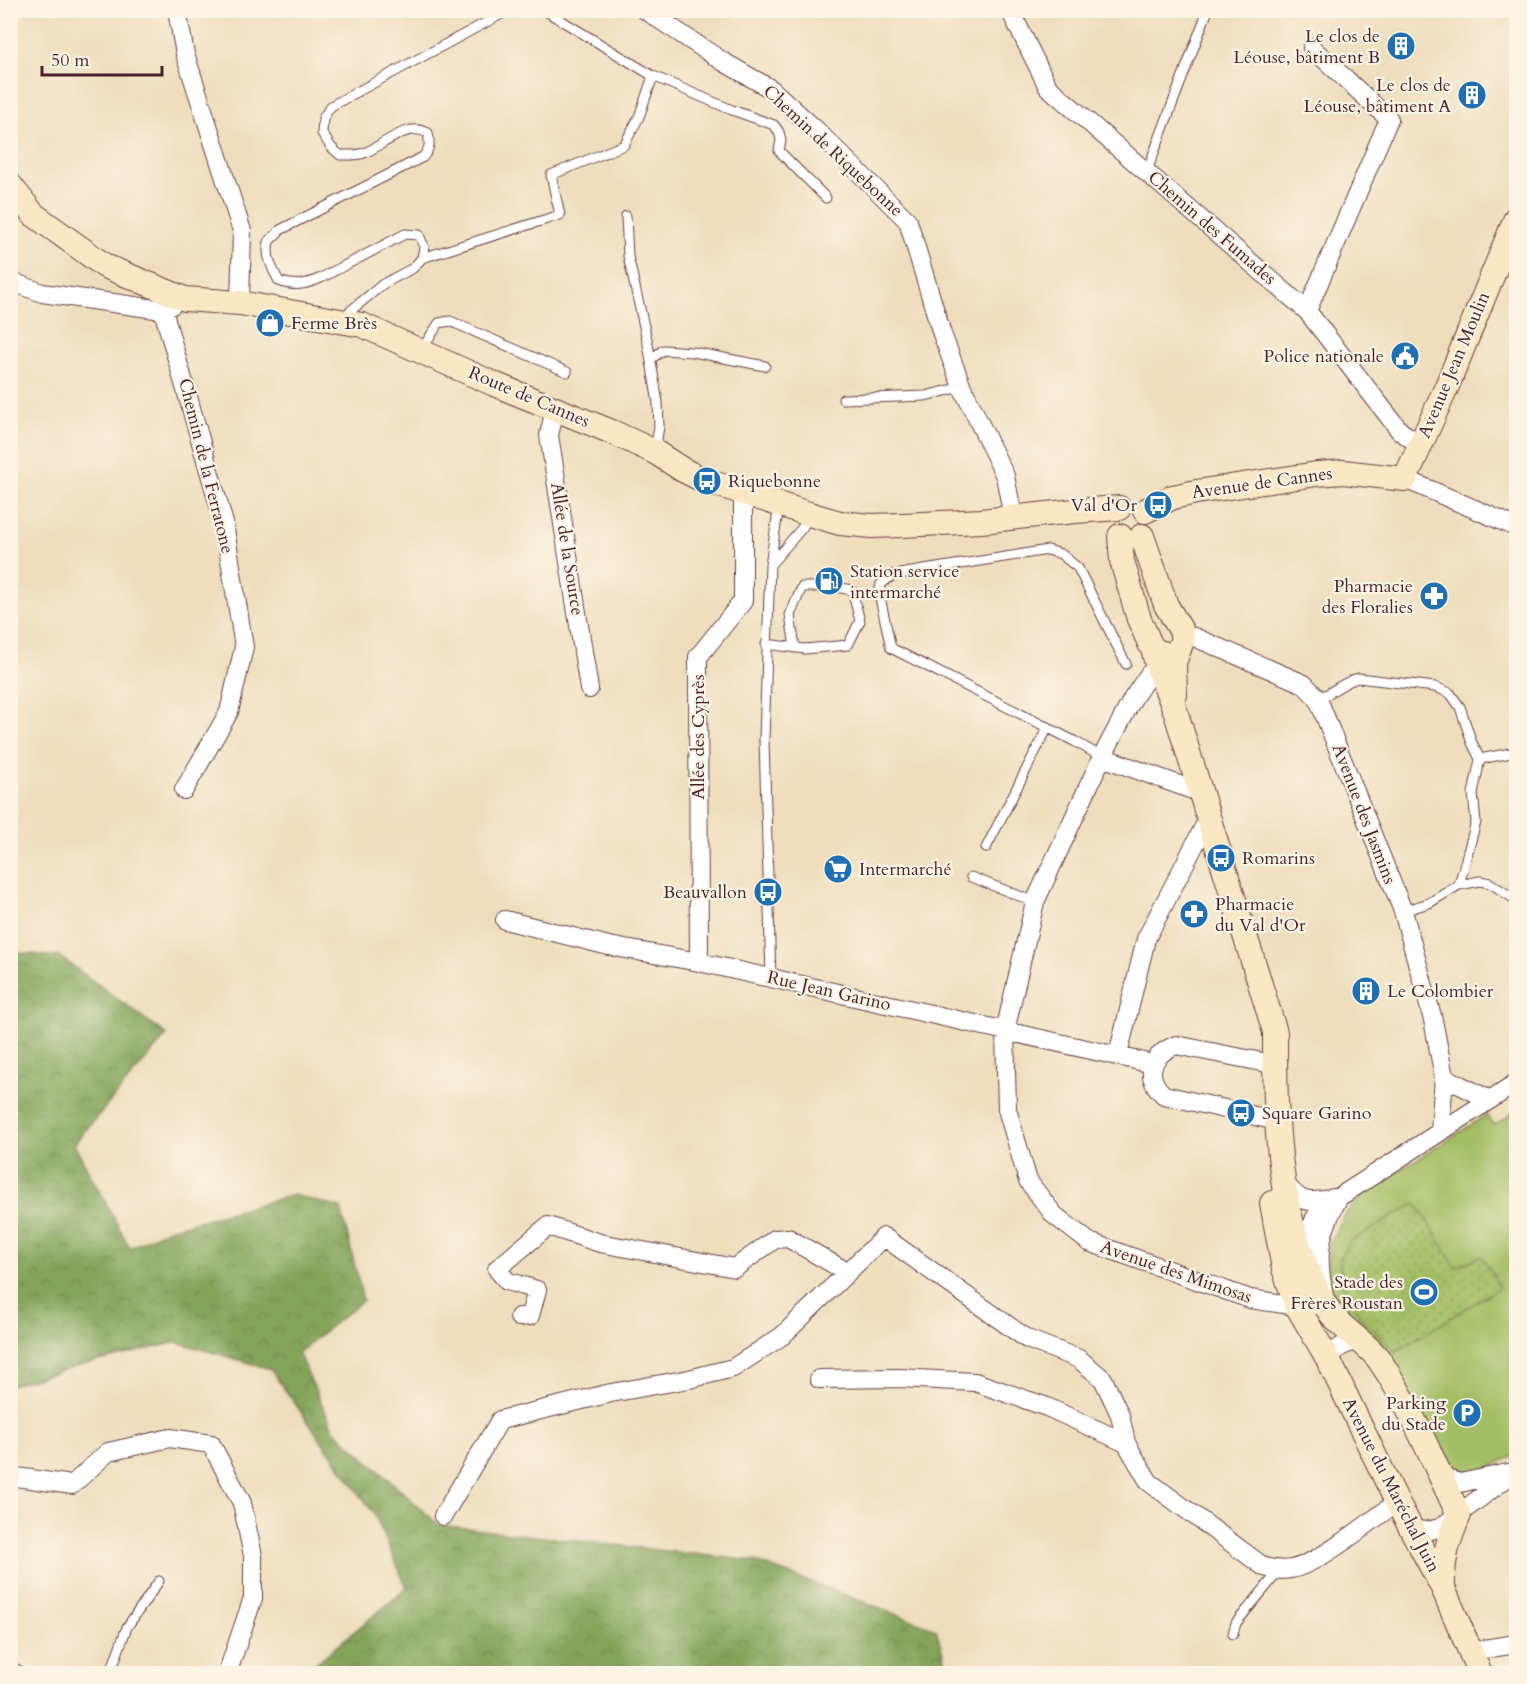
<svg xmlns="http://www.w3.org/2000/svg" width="1527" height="1684" viewBox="0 0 1527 1684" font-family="Cardo,serif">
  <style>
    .grass { fill: #a4be65; stroke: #776e48; stroke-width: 1.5 }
    .forest { fill: url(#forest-crowns); stroke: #666242; stroke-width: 1.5 }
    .park { fill: url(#park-dots); stroke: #776e48; stroke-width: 1.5 }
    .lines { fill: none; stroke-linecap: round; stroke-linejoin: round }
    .lane-casing { stroke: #633c41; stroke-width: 11 }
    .street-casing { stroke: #633c41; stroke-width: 20 }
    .secondary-casing { stroke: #633c41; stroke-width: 26 }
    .lane { stroke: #fff; stroke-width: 9 }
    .street { stroke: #fff; stroke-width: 18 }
    .secondary { stroke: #fae7c3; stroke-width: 24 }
    .labels { text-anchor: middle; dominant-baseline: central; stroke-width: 4.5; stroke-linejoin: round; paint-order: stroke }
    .poi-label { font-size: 18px; fill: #4a1f2b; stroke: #fcf5e5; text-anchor: end }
    .street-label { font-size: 18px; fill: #4a1f2b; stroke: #fcf5e5 }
  </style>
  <defs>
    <pattern id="forest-crowns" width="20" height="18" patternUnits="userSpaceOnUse" patternTransform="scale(1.5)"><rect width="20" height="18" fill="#83a55a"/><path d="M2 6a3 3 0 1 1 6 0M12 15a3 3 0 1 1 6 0" fill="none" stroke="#6d864b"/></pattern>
    <pattern id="park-dots" width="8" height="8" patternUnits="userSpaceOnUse" patternTransform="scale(1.5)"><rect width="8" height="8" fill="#a4be65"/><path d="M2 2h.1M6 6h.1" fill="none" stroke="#889a53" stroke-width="1.8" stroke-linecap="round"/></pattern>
  </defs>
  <rect width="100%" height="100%" fill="#fcf5e5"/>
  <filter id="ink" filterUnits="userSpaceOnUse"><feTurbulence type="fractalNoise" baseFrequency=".0167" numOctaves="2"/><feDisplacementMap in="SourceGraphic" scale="12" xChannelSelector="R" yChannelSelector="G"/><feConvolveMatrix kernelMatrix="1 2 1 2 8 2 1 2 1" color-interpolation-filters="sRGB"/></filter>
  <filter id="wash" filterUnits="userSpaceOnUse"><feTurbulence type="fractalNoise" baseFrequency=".008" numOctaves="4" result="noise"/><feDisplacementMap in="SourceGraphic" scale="24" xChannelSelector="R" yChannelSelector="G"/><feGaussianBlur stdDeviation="1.35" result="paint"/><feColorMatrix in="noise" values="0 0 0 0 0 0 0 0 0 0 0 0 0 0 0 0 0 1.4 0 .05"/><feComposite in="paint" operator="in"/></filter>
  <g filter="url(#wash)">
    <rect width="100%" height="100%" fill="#efdebd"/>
    <path class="grass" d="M1516,1111V1454C1486,1471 1467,1482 1440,1455L1333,1297L1326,1279L1329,1245L1346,1213L1369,1190L1486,1115L1495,1125Z"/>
    <path class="forest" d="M11,952L60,957L167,1035L74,1144L130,1248L166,1230L293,1195L341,1208L363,1300L298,1353L334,1430L439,1525L754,1561L936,1629L949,1673H304L407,1588L375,1515L270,1369L177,1342L78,1366L11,1385Z"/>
    <path class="park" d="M1416,1203L1456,1267L1481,1256L1492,1272L1499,1288L1395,1352L1361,1318L1341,1282L1340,1258L1349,1242Z"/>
  </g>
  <g filter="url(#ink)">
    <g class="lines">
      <g class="lane-casing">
        <path id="lane" d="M544,10L653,76L732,110L774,125L779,132L781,140L779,151L826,198
          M663,22L669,16L688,10
          M1147,171L1208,10
          M626,216L628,256L648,344L658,403L659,427L655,450
          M1502,255L1516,264
          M422,258L560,215L551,175L624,145L639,117L653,76
          M343,317L383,284L413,268L422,258L424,247L419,235L405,234L321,278C305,285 295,287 279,281C273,271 265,255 269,242C271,238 277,234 280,230L423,157C430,149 430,144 428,133C407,121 383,146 364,153C356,156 348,155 340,155L331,147L322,133L323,118L331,106L509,10
          M422,349L439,323L450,321L567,372
          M651,359L663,350L693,352L765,366
          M843,399L925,396L962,387
          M770,565L802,528L809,515
          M766,644L805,649L848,645L860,621L852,590L836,587H802L790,615L795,647
          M1318,699C1333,692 1343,682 1358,678L1435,687L1450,693L1460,707L1472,743L1480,759
          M1102,757L1074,741L891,648L879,593L881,584L893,575L1048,550L1061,554L1078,568L1126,664
          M986,848L1048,727
          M971,877L1035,902
          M1459,885L1476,822L1473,794L1480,759L1516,752
          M1403,911L1429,903L1459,885L1480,881L1490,883L1516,900
          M771,978L764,740L770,565L779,505
          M1233,1634L1236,1623L1279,1571
          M110,1674L127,1627L159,1581"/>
      </g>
      <g class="street-casing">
        <path id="street" d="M177,10L185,54L242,231L240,303
          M645,10L722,61L771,89L817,131L908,221L942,334L962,387L1005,476L1013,517
          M1010,10L1048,87L1307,311L1400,431L1420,445
          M10,281L42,293L163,310L172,305
          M163,310L224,523L244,647L229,712L184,790
          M1307,311L1389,119L1312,48
          M555,409L549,435L589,689
          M1405,479L1516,527
          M1182,636L1194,637L1304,684L1318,699L1403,911L1433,1020L1444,1077L1440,1131
          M1158,668L1149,674L1133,698L1102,757L1035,902L1005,1031L1007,1109L1028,1181L1054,1215L1089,1242L1250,1299L1297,1306L1313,1304L1326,1307C1317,1259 1315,1241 1339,1197
          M1102,757L1201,793
          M505,920L609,946L699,962L1153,1064
          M699,962L698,657L743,601V493
          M1118,1055L1146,939L1209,817
          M1275,1073L1267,1063L1176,1045C1151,1055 1143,1076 1164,1095L1268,1119L1277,1105
          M1444,1077L1490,1100
          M1283,1181C1300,1203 1308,1204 1334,1198
          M1300,1256L1315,1218L1322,1208L1516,1083
          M519,1317L530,1316L537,1290L507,1281L497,1269L548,1226L600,1243L735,1268L775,1239L788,1238L847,1272
          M1324,1350L1328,1359C1337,1348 1344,1343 1358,1341
          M819,1379L899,1378L975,1382L1047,1407L1126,1443L1149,1482L1264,1567C1273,1569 1281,1571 1291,1569C1319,1564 1372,1520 1397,1502
          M10,1476L72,1485L108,1452L170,1438L211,1444L242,1503L253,1556V1598L227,1674
          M1440,1477L1460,1483L1508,1473
          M443,1516L500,1420L611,1393L689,1379L733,1368L782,1336L884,1237L1027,1339L1079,1359L1103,1379L1120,1415L1126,1443
          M1409,1526C1421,1533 1427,1531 1440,1528L1516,1471
          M1471,1651L1516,1644
          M10,1671L16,1674"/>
      </g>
      <g class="secondary-casing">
        <path id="secondary" d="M10,185L33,214L105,266L185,299L240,303L362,325L494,384L612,432L655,452L683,470L701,479L809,514L840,523L872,526L903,525L981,521L1075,511L1119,508
          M1145,511L1173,497L1196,492L1317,474L1343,472L1405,479L1447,386L1516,218
          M1120,536L1122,561L1139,619L1151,646L1157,652L1168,654
          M1142,536L1166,605L1182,632V641L1174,663L1175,695
          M1153,649L1158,668L1175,710L1275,1032C1275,1123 1277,1227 1326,1306C1339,1329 1367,1342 1380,1361C1412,1409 1434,1464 1459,1515C1448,1541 1442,1559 1443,1588
          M1272,1203L1284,1269L1297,1306L1328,1359L1397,1502L1443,1588L1480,1674"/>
      </g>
      <use href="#lane" class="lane"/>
      <use href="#street" class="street"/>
      <use href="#secondary" class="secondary"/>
    </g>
  </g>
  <defs>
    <g id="building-disc" transform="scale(1.5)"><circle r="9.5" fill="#1f6fb2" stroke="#fcf5e5"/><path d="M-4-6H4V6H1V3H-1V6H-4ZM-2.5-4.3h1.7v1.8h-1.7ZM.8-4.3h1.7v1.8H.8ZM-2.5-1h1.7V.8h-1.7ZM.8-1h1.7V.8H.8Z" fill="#fff"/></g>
    <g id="shop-disc" transform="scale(1.5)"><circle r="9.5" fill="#1f6fb2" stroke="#fcf5e5"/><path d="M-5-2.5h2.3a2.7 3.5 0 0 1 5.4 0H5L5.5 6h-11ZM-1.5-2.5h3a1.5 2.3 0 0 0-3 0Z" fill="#fff"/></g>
    <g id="civic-disc" transform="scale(1.5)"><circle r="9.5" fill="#1f6fb2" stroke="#fcf5e5"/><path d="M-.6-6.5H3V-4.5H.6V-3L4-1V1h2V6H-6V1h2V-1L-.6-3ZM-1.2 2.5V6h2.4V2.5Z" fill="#fff"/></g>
    <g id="bus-disc" transform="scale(1.5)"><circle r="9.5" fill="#1f6fb2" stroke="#fcf5e5"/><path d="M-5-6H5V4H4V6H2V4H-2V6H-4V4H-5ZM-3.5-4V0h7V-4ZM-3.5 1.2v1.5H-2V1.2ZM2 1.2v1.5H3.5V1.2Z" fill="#fff"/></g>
    <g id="fuel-disc" transform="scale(1.5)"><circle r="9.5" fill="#1f6fb2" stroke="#fcf5e5"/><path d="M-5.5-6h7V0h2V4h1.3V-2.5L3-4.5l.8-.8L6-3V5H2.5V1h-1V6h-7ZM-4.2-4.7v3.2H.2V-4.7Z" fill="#fff"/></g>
    <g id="pharmacy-disc" transform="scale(1.5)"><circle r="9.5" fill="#1f6fb2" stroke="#fcf5e5"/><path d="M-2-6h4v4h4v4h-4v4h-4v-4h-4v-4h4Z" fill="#fff"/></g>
    <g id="supermarket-disc" transform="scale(1.5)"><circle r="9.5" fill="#1f6fb2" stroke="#fcf5e5"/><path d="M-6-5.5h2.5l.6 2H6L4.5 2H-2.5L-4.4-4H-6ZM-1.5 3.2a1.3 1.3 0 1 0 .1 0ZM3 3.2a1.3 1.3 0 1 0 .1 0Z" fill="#fff"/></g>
    <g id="stadium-disc" transform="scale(1.5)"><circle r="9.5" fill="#1f6fb2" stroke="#fcf5e5"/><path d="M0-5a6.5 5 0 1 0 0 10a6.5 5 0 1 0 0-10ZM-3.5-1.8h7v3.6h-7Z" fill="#fff"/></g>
    <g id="parking-disc" transform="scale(1.5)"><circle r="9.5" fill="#1f6fb2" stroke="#fcf5e5"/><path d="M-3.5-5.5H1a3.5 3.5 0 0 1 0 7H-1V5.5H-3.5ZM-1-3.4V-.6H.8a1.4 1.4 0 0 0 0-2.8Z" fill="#fff"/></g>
  </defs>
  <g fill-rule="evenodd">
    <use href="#building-disc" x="1401" y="46"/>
    <use href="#building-disc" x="1472" y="95"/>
    <use href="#shop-disc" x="270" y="323"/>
    <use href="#civic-disc" x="1405" y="356"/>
    <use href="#bus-disc" x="707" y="481"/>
    <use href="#bus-disc" x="1158" y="505"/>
    <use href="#fuel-disc" x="829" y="581"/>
    <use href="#pharmacy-disc" x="1434" y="596"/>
    <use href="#bus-disc" x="1221" y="858"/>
    <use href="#supermarket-disc" x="838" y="869"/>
    <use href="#bus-disc" x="768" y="892"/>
    <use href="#pharmacy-disc" x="1194" y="914"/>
    <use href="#building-disc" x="1366" y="991"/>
    <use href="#bus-disc" x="1241" y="1113"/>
    <use href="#stadium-disc" x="1424" y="1292"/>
    <use href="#parking-disc" x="1467" y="1413"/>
  </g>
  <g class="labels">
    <g class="poi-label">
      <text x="1380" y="36">Le clos de<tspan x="1380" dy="21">Léouse, bâtiment B</tspan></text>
      <text x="1451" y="85">Le clos de<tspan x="1451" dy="21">Léouse, bâtiment A</tspan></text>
      <text x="291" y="323" text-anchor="start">Ferme Brès</text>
      <text x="1384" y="356">Police nationale</text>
      <text x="728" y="481" text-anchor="start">Riquebonne</text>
      <text x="1137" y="505">Val d'Or</text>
      <text x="850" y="571" text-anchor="start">Station service<tspan x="850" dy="21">intermarché</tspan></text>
      <text x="1413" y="586">Pharmacie<tspan x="1413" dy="21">des Floralies</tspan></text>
      <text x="1242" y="858" text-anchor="start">Romarins</text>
      <text x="859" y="869" text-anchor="start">Intermarché</text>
      <text x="747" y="892">Beauvallon</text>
      <text x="1215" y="904" text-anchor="start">Pharmacie<tspan x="1215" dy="21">du Val d'Or</tspan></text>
      <text x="1387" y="991" text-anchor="start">Le Colombier</text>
      <text x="1262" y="1113" text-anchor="start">Square Garino</text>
      <text x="1403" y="1282">Stade des<tspan x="1403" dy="21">Frères Roustan</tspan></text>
      <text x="1446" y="1403">Parking<tspan x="1446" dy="21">du Stade</tspan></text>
    </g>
    <g class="street-label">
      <text transform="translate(833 151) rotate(43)">Chemin de Riquebonne</text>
      <text transform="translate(1212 228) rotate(41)">Chemin des Fumades</text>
      <text transform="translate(1454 365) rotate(-67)">Avenue Jean Moulin</text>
      <text transform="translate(529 397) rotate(23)">Route de Cannes</text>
      <text transform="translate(206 466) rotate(76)">Chemin de la Ferratone</text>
      <text transform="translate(1262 483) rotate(-8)">Avenue de Cannes</text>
      <text transform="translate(567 549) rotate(81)">Allée de la Source</text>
      <text transform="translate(698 737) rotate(-90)">Allée des Cyprès</text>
      <text transform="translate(1364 814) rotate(69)">Avenue des Jasmins</text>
      <text transform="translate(829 991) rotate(13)">Rue Jean Garino</text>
      <text transform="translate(1176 1272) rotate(19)">Avenue des Mimosas</text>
      <text transform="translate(1391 1485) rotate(63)">Avenue du Maréchal Juin</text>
    </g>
  </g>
  <rect width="1527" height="1684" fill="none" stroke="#fcf5e5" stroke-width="36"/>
  <path d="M42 66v9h120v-9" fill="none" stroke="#4a1f2b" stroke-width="3"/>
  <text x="51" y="66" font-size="18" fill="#4a1f2b" stroke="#fcf5e5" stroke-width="4.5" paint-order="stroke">50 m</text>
</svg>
